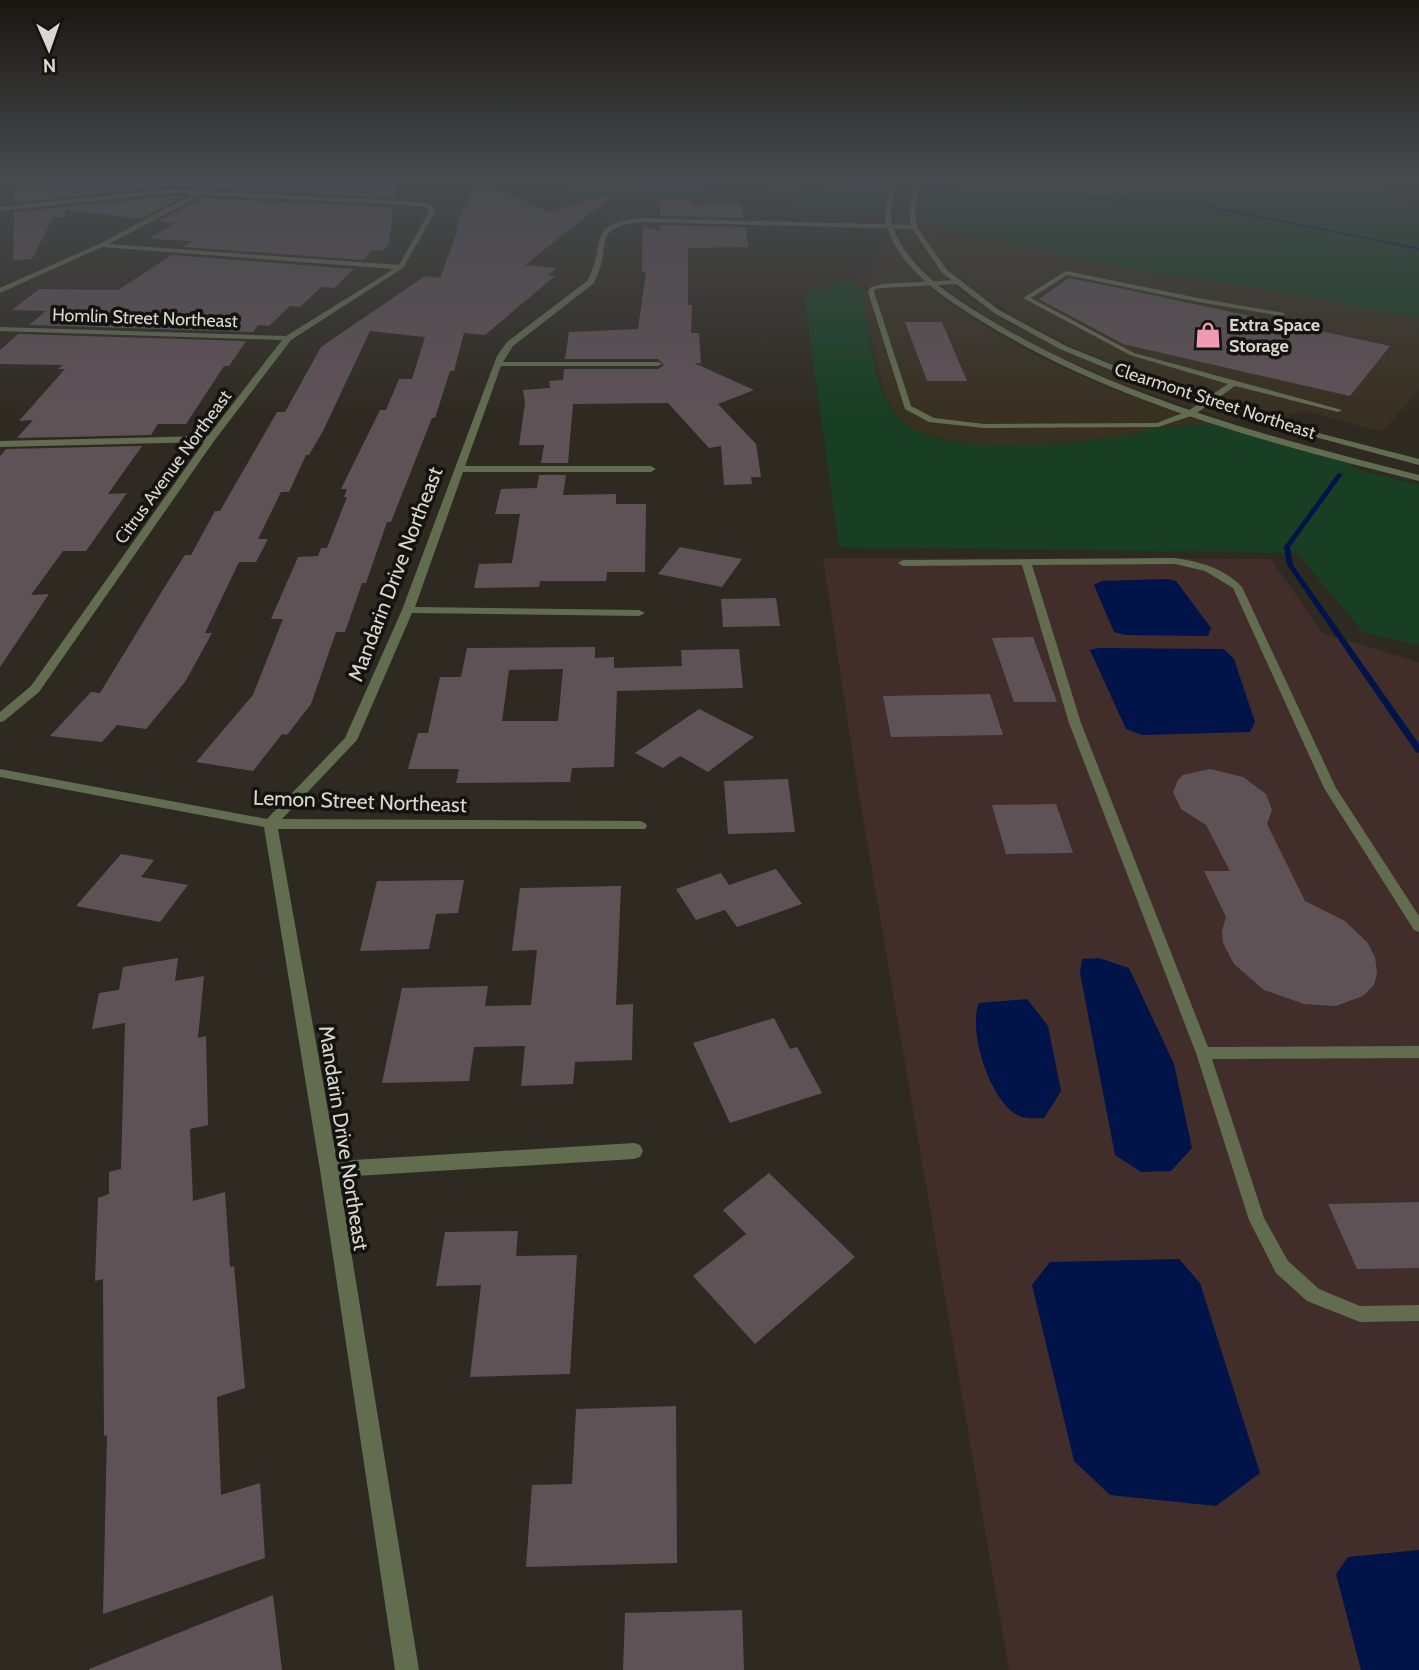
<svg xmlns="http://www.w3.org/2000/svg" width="1419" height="1670" viewBox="0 0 1419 1670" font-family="Cabin,sans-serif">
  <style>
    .built { fill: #383021 }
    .industrial { fill: #412d2a }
    .green { fill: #183f23 }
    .water { fill: #011449 }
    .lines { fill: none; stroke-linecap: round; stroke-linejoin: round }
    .stream { fill: #011449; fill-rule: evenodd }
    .building { fill: #5f5257; fill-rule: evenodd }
    .service { fill: #626d50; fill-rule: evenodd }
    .minor { fill: #626d50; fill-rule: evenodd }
    .tertiary { fill: #626d50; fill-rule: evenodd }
    .labels { text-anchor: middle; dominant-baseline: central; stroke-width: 7; stroke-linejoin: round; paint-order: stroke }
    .far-street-label { font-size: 18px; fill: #dad6d0; stroke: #15130f }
    .far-poi-label { font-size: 18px; font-weight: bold; fill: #dad6d0; stroke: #15130f; text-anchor: start }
    .street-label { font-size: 21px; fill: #dad6d0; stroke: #15130f }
  </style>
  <rect width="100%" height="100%" fill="#2f2a21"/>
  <path class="built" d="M896,219L906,220L920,249L959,291L1016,327L1124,378L1246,419L1231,421L1117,382L1048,352L1000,325L950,292L923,266L897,226Z
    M919,222L1137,270L1251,287L1419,318V390L1382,432L1308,412L1267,417L1192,394L1134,373L1072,346L1029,324L973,290L934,249Z
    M886,231L909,267L936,294L987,328L1037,356L1106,387L1210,424L1145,429L1146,432L1117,438L1028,446L976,445L931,436L907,426L893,411L884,392L863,307V290L847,280L870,271Z"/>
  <path class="industrial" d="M823,558L1271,559L1322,633L1419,662V1670H1009L857,783Z"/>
  <path class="green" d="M565,180H889L884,196L883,217L677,194L624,202L575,194Z
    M925,180H1350L1405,196L1400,199L1419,206V318L1251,287L1137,270L919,222V199Z
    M847,280L863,290C867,324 873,385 894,413C934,464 1088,443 1145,432V429L1210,424L1353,465L1352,468L1419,485V645L1363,632L1297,553L839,547L804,295Z"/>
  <path class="water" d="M1166,579L1176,581L1211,628L1208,636L1125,635L1114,632L1094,585L1102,581Z
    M1098,648L1224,649L1234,659L1255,722L1250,732L1142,735L1126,729L1090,650Z
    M1099,958L1129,968L1174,1064L1192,1148L1171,1171L1141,1172L1115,1155L1080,973L1082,959Z
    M1027,999L1048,1026L1061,1091L1044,1118C1038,1118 1028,1119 1022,1117C991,1107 967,1030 979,1003Z
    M1179,1259L1200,1283L1260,1473L1216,1506L1110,1495L1074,1461L1032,1285L1050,1262Z
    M1419,1550V1670H1361L1336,1574L1348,1557Z"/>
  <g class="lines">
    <path class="stream" d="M603,180L648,185L884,188L882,189L648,187L586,180Z
      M925,190L1190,202L1419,248V250L1190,204L926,192Z
      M1338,473L1343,474L1290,547L1293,565L1419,744V753L1416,752L1287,565L1284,547Z"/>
  </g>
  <path class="building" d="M107,180H352L350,182L396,184L394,198L168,186L14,203V188Z
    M487,184L547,212L617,192L525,265L556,268L548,276H555L485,335L464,333L454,371H450L435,418H432L391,522H387L366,583H362L345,632H336L311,704L287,735L282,734L253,771L196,762L253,695L283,619H271L298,557L318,556L321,548H327L347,497H344L347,489H341L380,410H386L399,379H412L425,337L370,331L323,431L309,455H306L289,492H281L258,539H268L256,562H239L205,633H212L185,682L146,729L117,725L102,742L50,736L91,692L100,693L167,583L185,555H191L215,511H220L277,412H285L321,347L425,276L440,278L458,229H455L472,187Z
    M168,196H184L141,219L65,210V217L53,218L32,259L13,260L14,212Z
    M203,198L393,207L389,244L382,251L372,250L363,260L184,247L193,241L149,239L174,223L158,221Z
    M691,199V204L742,203L744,218L660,216L659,200Z
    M660,225L746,227L748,247L688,248V305H692L691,333H699L701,363H694L754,390L718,404L756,444L761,477H751L752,484L724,485L721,446L709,448L668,403L573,404L568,463H541L544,445H519L525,403L523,390L550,388L549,381L563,380L564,369H658L664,365L658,359H565L569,332L638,329L646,272H642L643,226L660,231Z
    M172,255L354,269L334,288L321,287L300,307L290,306L269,326L258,325L253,332L29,325L46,311L12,310L39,289L118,290Z
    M1069,278L1119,288L1390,346L1350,396L1123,344L1039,299Z
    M905,322H942L967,381H927Z
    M18,334L246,341L229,366H224L186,424H158L151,435L17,438L33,420L19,421L65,369H58L63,365L0,364V350Z
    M142,446L108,494L127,493L86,551H63L31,595L49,594L0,667V456L6,449Z
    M539,475H566L563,495L616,494V504H646L645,572H607L606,581H540L539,587L474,588L479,564L512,563L520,514H495L501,489L537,488Z
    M680,547L742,559L722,587L658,574Z
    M776,598L780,626L723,627L721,599Z
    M1033,637L1057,702H1014L992,638Z
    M595,647V658L614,657V668L682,666L681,650L739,649L743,688L617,691L614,767L572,768L570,782L456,783L459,769H408L418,733H428L440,677H461L467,648ZM563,669L558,721H502L509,670Z
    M990,694L1003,735L891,737L883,696Z
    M699,709L754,737L708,772L680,756L663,768L635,753Z
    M1210,769L1243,777L1266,794L1272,810L1267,824L1305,901L1345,921L1367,942L1375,957L1377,973L1374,985L1363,996L1336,1006L1304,1004L1264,990L1234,964L1223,943L1222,931L1226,917L1204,871H1230L1206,825L1181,809L1173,792L1178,780L1183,775Z
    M788,779L795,832L728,834L724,781Z
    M1056,804L1073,853L1006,854L992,805Z
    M121,854L154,860L141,877L188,885L160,922L76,906Z
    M776,869L802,904L737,927L725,910L696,920L676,889L721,873L729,885Z
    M464,880L458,913L436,914L429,949L360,951L377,881Z
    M621,886L616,1005L633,1004L632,1060L575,1062L573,1084L521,1086L525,1046L474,1047L469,1081L382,1083L402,988L488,986L485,1006L531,1005L537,950L512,951L520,888Z
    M178,958L175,981L204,976L198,1038L206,1036L208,1125L190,1129L193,1201L225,1192L230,1267L234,1266L245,1388L217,1397L221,1495L260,1483L265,1558L103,1614L107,1435L104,1436L103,1279L95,1281L98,1198L109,1194V1172L121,1169L125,1023L92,1029L99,993L119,990L123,967Z
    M774,1018L790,1049L797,1047L822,1093L730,1123L693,1043Z
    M769,1173L855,1257L755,1344L693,1276L746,1234L723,1210Z
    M1419,1202V1268L1357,1269L1328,1204Z
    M518,1231L516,1256L577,1255L570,1374L470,1377L481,1285L436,1286L445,1232Z
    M676,1406L677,1563L526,1567L532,1485L572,1484L576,1409Z
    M273,1595L282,1670H89V1669Z
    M742,1610L744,1670H623L625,1613Z"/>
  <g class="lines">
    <path class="service" d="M1066,271L1198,298L1284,313L1285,314L1282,316L1198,302L1067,275L1031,298L1134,353L1342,410L1338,412L1235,386L1194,415L1158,427L984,428L929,422L905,409L868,292L871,287L882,284L957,280L960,282L957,284L882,288L875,289L874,292L911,406L934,418L984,424L1157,423L1188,411L1228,384L1130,355L1023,298Z
      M1175,558C1200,562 1224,568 1242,587L1336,788L1419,916V932L1414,930L1324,788L1233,588L1205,571L1175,564L1032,565L1081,723L1208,1047L1419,1046V1058L1212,1059L1264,1218L1288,1261L1319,1289L1360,1306L1419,1305V1321L1360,1322L1307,1301L1276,1273L1249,1220L1196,1053L1069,723L1022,565L903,566L898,563L903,560Z"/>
    <path class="minor" d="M168,189L406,201L429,204L436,210L403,268L291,340L214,441L39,692L4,721L0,722V712L31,686L204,442L0,447V441L208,436L282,340L0,331V327L286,336L394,269L102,247L0,293V288L99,244L194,194L168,193L0,211V207ZM202,195L406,205L425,207L430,210L399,265L109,244Z
      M643,218L914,225L917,227L914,229L643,222C587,227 615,247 593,284L513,346L503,362H658L662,364L658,366H501L465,466H651L656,469L651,472H463L415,607L639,610L645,613L639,616L412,613L357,740L282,819L640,821L645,823L647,826L645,829H278L337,1161L634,1143L640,1145L643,1151L640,1157L634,1159L339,1177L419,1670H395L320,1170L264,827L0,777V769L267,819L345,738L402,610L497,356L507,342L587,281C609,241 583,224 643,218Z"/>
    <path class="tertiary" d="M892,180H898C894,195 888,212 893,227C908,269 951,296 987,318C1120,399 1270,437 1419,475V481C1269,443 1116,404 983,322C946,299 901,271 887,227C882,212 888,195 892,180Z
      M916,180H922L915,209L917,227L947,270L999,310L1066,346L1142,377L1299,428L1419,459V465L1293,431L1137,381L1060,349L994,313L942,273L911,227L909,209Z"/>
  </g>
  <linearGradient id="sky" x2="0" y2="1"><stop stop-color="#1a1712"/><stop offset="0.43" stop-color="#474a4e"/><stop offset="1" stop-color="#474a4e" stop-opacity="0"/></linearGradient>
  <rect width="1419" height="414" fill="url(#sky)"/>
  <defs>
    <g id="shop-bare" transform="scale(2.1)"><path d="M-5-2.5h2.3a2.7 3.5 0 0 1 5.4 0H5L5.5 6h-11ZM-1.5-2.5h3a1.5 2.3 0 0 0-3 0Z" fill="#f19ab2" stroke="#15130f" stroke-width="2.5" paint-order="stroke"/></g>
  </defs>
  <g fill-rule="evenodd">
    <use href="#shop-bare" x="1208" y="335"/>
  </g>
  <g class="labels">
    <g class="far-street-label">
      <text transform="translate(145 318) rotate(2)">Homlin Street Northeast</text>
      <text transform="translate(1215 401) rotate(18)">Clearmont Street Northeast</text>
      <text transform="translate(173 467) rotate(-54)">Citrus Avenue Northeast</text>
    </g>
    <g class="far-poi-label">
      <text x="1229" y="325">Extra Space<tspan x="1229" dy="21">Storage</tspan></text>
    </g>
    <g class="street-label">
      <text transform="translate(395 574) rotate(-69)">Mandarin Drive Northeast</text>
      <text transform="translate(360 801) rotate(2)">Lemon Street Northeast</text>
      <text transform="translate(344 1138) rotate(81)">Mandarin Drive Northeast</text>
    </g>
  </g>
  <g transform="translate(49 49) rotate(178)" stroke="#15130f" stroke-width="5" paint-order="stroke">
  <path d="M0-5L12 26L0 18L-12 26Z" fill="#dad6d0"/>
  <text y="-10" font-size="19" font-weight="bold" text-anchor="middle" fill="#dad6d0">N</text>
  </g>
</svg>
